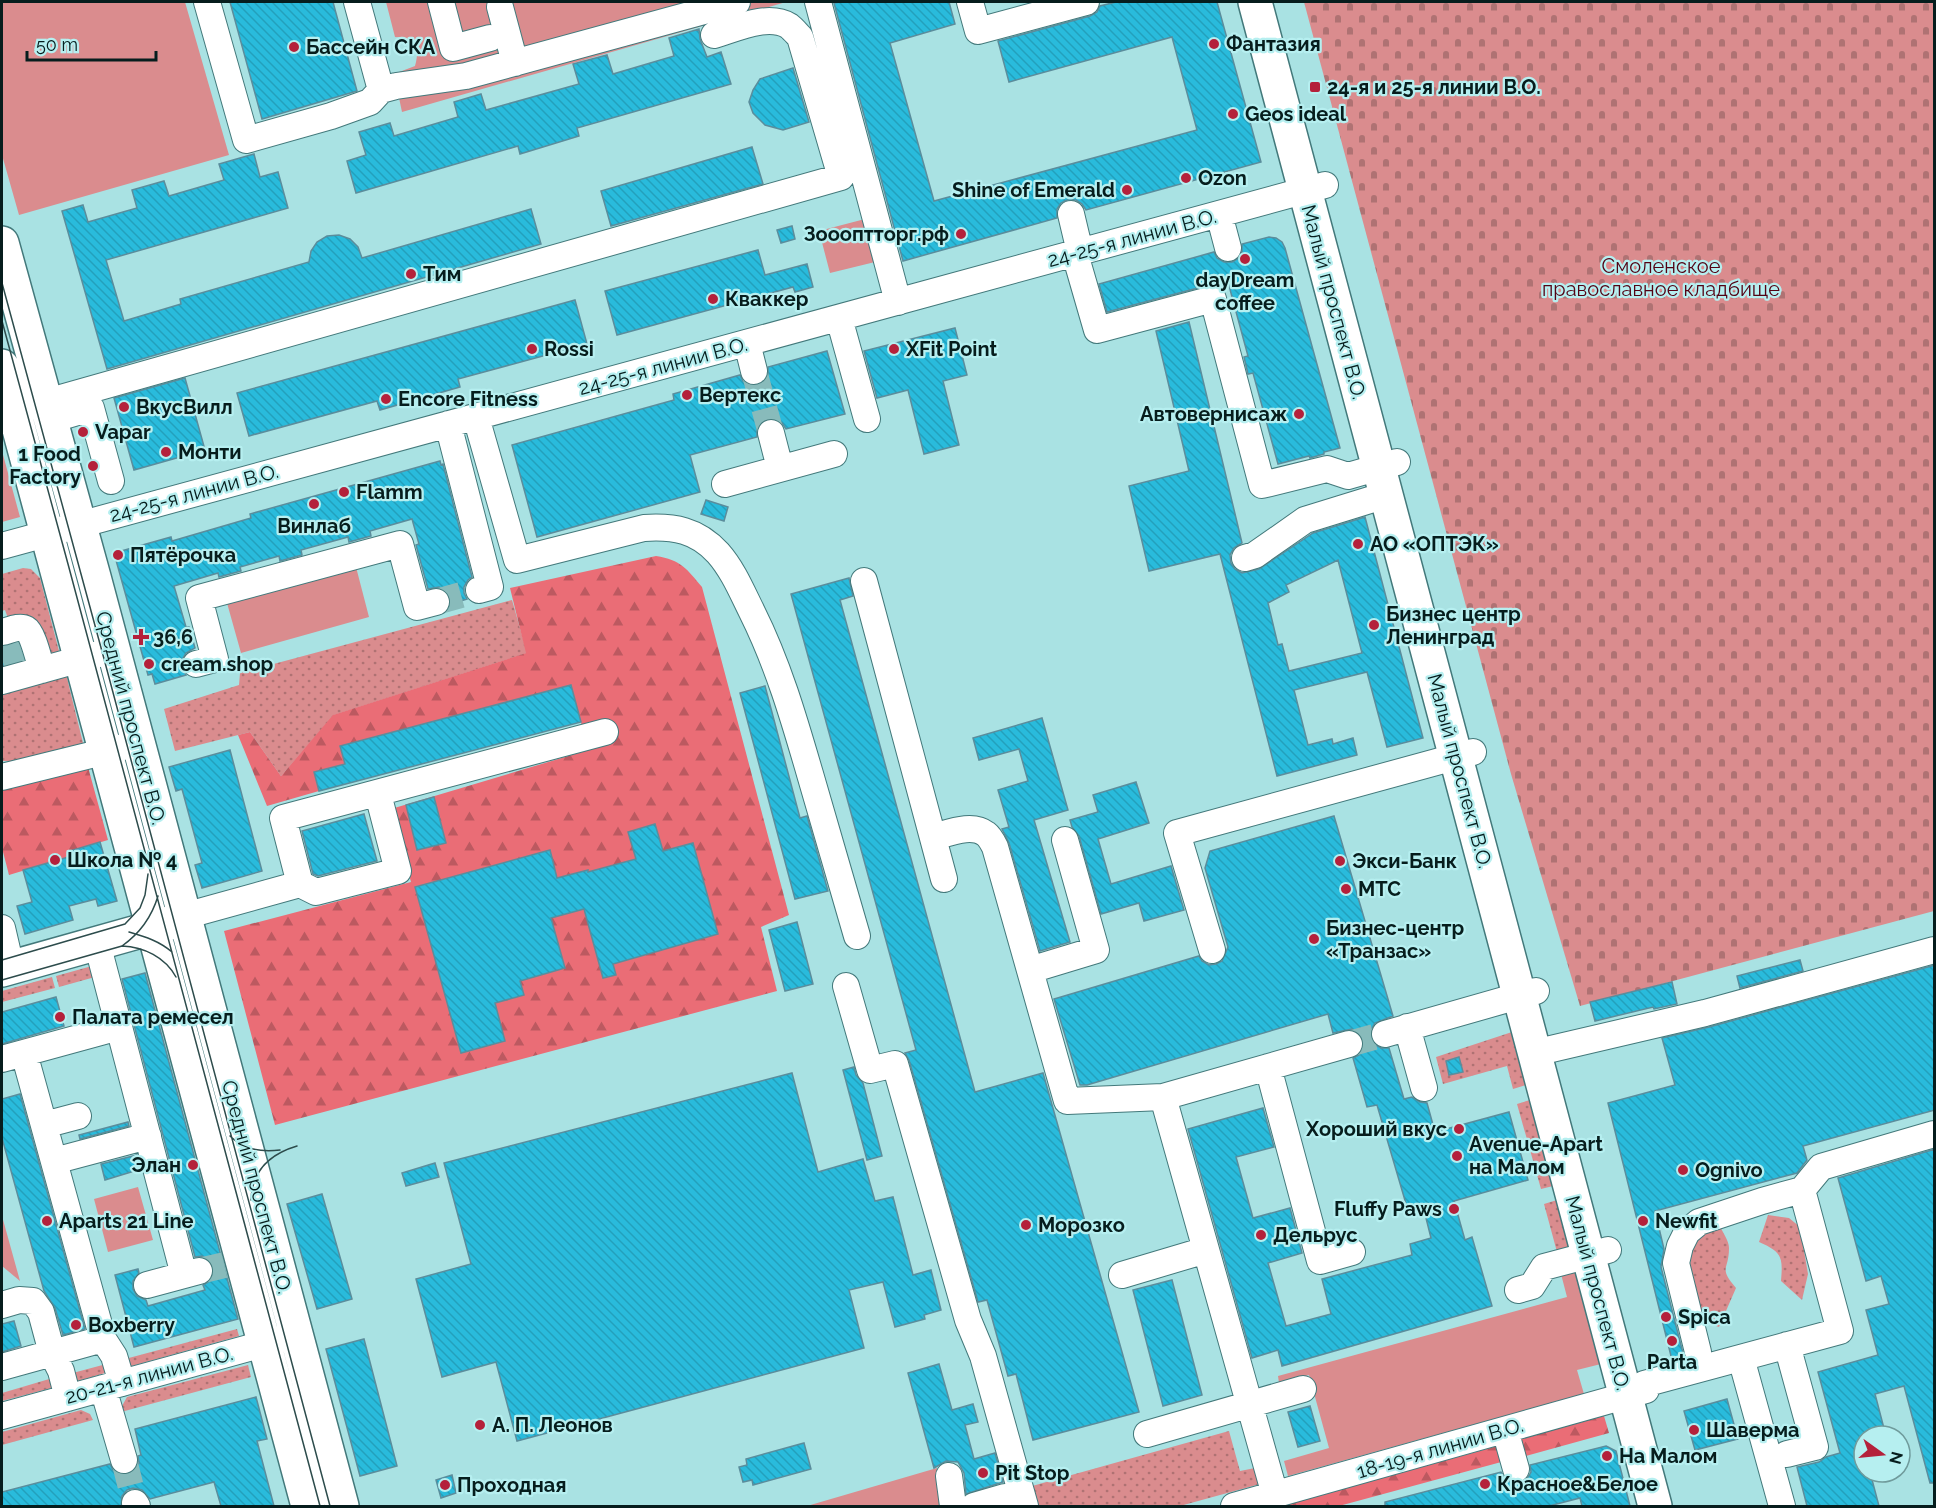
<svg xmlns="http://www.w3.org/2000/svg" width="1936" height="1508" viewBox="0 0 1936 1508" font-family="Raleway,sans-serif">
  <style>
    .grass { fill: url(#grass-dots) }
    .forest { fill: url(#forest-firs) }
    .cemetery { fill: url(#cemetery-stones) }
    .green { fill: #da8c8e }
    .building { fill: url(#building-back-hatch); stroke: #5b8d9c; stroke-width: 1.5; fill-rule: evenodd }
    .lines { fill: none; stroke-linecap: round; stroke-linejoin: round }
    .minor-tunnel { stroke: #8bb; stroke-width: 26; stroke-dasharray: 26 13; stroke-linecap: butt }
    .minor-casing { stroke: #43797b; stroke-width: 28 }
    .major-casing { stroke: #43797b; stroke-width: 36 }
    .minor { stroke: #fff; stroke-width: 26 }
    .major { stroke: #fff; stroke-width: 33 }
    .tram { stroke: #2d4c4c; stroke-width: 1.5 }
    .poi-dot { fill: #b4213b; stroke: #b6eff0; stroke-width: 2 }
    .labels { text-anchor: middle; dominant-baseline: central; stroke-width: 4.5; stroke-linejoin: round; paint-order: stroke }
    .poi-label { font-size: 20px; font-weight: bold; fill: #061d1d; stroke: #b6eff0; text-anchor: start }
    .street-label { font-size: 20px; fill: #061d1d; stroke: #b6eff0 }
    .park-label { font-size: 20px; fill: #530213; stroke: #b6eff0 }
  </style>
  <defs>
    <pattern id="grass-dots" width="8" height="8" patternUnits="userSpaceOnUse" patternTransform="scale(1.5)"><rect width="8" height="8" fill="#da8c8e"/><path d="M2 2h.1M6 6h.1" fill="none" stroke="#af7273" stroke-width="1.8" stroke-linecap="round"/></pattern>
    <pattern id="forest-firs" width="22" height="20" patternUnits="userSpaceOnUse" patternTransform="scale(1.5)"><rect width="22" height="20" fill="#ea6d76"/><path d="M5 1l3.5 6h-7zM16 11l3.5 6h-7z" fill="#bc5960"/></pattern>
    <pattern id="cemetery-stones" width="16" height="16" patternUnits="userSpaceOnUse" patternTransform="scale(1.5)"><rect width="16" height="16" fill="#da8c8e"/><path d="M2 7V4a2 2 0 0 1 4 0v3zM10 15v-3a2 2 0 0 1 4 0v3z" fill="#af7273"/></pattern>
    <pattern id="building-back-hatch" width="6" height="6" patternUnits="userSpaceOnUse" patternTransform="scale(1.5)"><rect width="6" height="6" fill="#29bbdc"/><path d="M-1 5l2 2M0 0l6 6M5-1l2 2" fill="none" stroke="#23a0bc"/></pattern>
  </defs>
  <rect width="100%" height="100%" fill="#a9e2e3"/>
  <path class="grass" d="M23,568L31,569L40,578L59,651L51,655L10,624L5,610L2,611V574Z
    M512,600L527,653L334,715L281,776L250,732L175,751L164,709L239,685L240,673Z
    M65,670L83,743L14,761H2V686Z
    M92,966L95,977L59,987L56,976Z
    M52,977L55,988L2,1002V991Z
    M1512,1032L1526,1085L1513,1089L1507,1066L1443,1084L1436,1057Z
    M1530,1100L1553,1186L1541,1189L1517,1104Z
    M1557,1200L1570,1249L1557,1252L1544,1204Z
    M1768,1215L1789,1218L1800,1227L1808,1274L1802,1300L1781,1281C1783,1257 1782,1252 1759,1242Z
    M1710,1225L1720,1226C1723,1233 1729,1241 1729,1248C1729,1271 1718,1267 1736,1288L1719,1327C1690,1318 1684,1268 1695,1243C1698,1236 1705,1230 1710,1225Z
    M237,1329L239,1336L128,1367L125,1359Z
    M110,1363L112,1371L71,1383L69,1374Z
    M248,1365L251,1377L121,1412L122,1406L127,1397Z
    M56,1377L59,1386L2,1401V1393Z
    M81,1410L90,1414L93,1420L2,1445V1432Z
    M1229,1431L1240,1471L1255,1468L1260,1484L1180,1506H1030L1025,1488Z"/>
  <path class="forest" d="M656,556C681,560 687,569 702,587L789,915L761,927L777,991L275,1125L224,931L411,882L391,809L585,751L581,722L571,685L340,747L345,764L314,772L319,791L267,806L238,735L250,732L281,776L333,715L526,653L510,588Z
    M88,767L108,840L71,851L75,866L55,861L9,875L2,848V790Z
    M1604,1416L1609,1433L1522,1457L1517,1440Z
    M1501,1445L1505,1461L1339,1506H1281Z"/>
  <path class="cemetery" d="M1304,2H1934V911L1580,1006L1511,774Z"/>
  <path class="green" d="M2,2H185L229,155L19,215L2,155Z
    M386,2H786L402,112L394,74L415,66C420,47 417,38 395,37Z
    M865,219L875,262L830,273L819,231Z
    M2,451L20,517L2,522Z
    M356,567L369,617L241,653L227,603Z
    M138,1187L153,1240L108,1252L94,1199Z
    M2,1216L20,1281L2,1266Z
    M1576,1270L1601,1364L1577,1370L1584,1394L1288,1476L1284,1461L1329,1448L1309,1375L1279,1383L1278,1376L1567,1297L1561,1274Z
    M937,1468L941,1506H807Z"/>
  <path class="building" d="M230,2H333L357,91L262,119Z
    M841,2H949L955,24L890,43L934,201L1197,130L1172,37L1009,82L998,41L1090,16L1097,12L1100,6L1116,2H1217L1261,162L1086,210L1082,204L1076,200H1067L1061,203L1057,209V218L903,261L834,3Z
    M699,29L700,39L707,57L721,52L731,84L577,128L579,136L520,154L518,146L356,193L347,161L366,155L359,132L390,123L394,136L458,117L454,102L481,94L486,110L579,84L573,64L607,55L613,74L674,56L669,38Z
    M793,68L809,122L783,130L765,125L753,113L749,102L753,90L760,79Z
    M752,147L763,184L611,226L601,191Z
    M254,154L260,177L278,172L288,208L106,260L124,321L181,304L180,299L309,262L311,251L317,242L327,236L339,235L350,239L358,247L362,258L531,209L541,244L107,369L62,211L83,205L88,222L137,208L132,190L164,181L169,196L224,180L219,164Z
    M792,226L795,239L781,243L777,230Z
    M1269,237L1276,238L1282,242L1285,248L1340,448L1324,452V454L1310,458L1309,456L1278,464L1253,373L1248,374L1244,357L1248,356L1228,282L1218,285H1209L1107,312L1099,284L1214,252L1217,258L1224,262H1232L1239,258L1242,252V244Z
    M758,250L765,275L807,264L813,287L795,292L793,287L617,335L605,291Z
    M575,300L587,344L458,379L460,387L380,410L377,401L249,436L237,393Z
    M1189,322L1242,543L1234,548L1230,555L1231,563L1235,569L1242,573L1259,569L1313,533L1365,517L1423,738L1387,747L1367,672L1294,690L1308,745L1332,739L1333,744L1353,738L1357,755L1277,776L1220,554L1149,571L1129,486L1189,471L1156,331ZM1338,560L1362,653L1289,671L1282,644L1278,645L1268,603L1289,592L1286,585Z
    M955,328L967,375L943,381L959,445L924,454L908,390L877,398L864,351Z
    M827,351L845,414L786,429L782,423L776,419H767L761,422L757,428V437L690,455L700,492L537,537L512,445L674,400L673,394L740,375L743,381L749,385H758L765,381L768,376V367Z
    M185,378L205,450L134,470L114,398Z
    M440,461L441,465L443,464L472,577L468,580L464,587V593L467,599L451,604L450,598L446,591L439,587L428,589L416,545L419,544L412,519L370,531L371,536L349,542L348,537L301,550L302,555L280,561L279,556L240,567L241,571L219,577L218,573L174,586L186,627H189L195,648L186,653L182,660V668L186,675L155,684L152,674L148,675L114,553L171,537L172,541L251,518L250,514Z
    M706,500L728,507L724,521L701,514Z
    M849,578L853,596L840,600L975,1092L1043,1073L1139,1412L1033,1440L1016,1374L1008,1376L987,1300L978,1302L909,1060L905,1053L916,1050L791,594Z
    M18,643L23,659L2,666V647Z
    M571,685L581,722L319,791L314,772L345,764L340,746Z
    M765,686L800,818L807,816L828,891L795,899L740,693Z
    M1042,718L1068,810L1034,820L1070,942L1040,951L1009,843L1002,829L1009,827L998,790L1028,781L1019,749L979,760L973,738Z
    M230,750L262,871L202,888L195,865L202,863L182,789L176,791L169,767Z
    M1136,782L1149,823L1098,839L1111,884L1171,866L1184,910L1144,921L1139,903L1101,914L1079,836L1072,827L1070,820L1098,812L1093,795Z
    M434,797L446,843L417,850L406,805Z
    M364,814L377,861L318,876L313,874L302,831Z
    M1334,816L1393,1016L1375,1023L1371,1030V1039L1374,1044L1381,1048H1389L1404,1099L1412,1097L1420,1102L1427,1103L1435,1132L1509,1112L1528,1180L1454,1201L1465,1240L1472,1237L1492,1306L1282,1366L1278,1350L1252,1358L1188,1129L1263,1108L1274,1147L1236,1157L1253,1218L1290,1208L1302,1253L1268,1263L1286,1326L1331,1314L1322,1279L1412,1255L1410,1244L1431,1238L1424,1210L1409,1214L1377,1105L1367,1107L1353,1058L1359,1055L1363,1048L1364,1040L1360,1034L1352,1029L1333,1033L1328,1014L1087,1085H1080L1054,999L1199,956L1202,961L1209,965L1216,964L1222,961L1228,947L1205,868L1210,851Z
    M655,824L663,851L693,843L718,934L613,964L616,975L603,978L584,909L551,918L565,968L520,981L524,995L495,1003L505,1041L461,1053L415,887L550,850L557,878L588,870V872L636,859L628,832Z
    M100,842L117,901L98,906L96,899L69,906L73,920L25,934L17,906L32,902L23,870L72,856L70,851Z
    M797,922L813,984L785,991L769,930Z
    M1800,960L1803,971L1740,988L1737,976Z
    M1935,965V1110L1803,1146L1807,1160L1797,1173L1655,1211L1664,1249L1661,1267L1684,1357L1672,1360L1608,1103L1675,1085L1662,1038L1709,1027Z
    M145,973L238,1319L134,1347L115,1275L138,1269L139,1273L133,1281V1289L137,1296L146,1300L148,1306L205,1290L203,1285L210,1281L214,1274L213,1267L209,1260L202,1256L195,1257L122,979Z
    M1672,982L1677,1004L1654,1009L1653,1007L1595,1021L1590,1002Z
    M56,997L64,1026L2,1044V1012Z
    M1459,1057L1463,1072L1449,1075L1446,1061Z
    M854,1067L856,1075L863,1083L882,1156L867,1160L843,1070Z
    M792,1073L818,1172L863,1159L875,1201L893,1197L913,1275L931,1270L941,1310L924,1315L925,1319L895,1327L883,1282L849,1290L864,1348L517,1441L496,1362L442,1377L416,1279L471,1264L444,1163Z
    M20,1094L85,1329L63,1335L55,1308L44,1291L2,1138V1099Z
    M128,1122L129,1126L80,1139L79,1135Z
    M1935,1149V1483H1930L1904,1386L1875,1394L1886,1436H1864V1472H1870L1879,1506H1807L1797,1467L1819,1462L1826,1457L1840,1453L1818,1372L1878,1355L1866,1310L1889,1304L1881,1276L1866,1281L1838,1178Z
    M137,1155L141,1169L105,1180L101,1164Z
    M435,1163L439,1177L406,1186L402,1173Z
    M322,1194L352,1299L317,1309L287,1204Z
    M1172,1280L1202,1395L1163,1406L1133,1290Z
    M14,1321L21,1346L2,1352V1324Z
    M364,1339L397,1466L360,1476L326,1349Z
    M939,1364L952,1410L973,1404L978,1422L965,1425L974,1459L995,1453L1003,1482L966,1494L964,1473L958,1462L946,1461L934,1468L908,1373Z
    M256,1397L267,1439L257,1441L274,1506H221L214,1482L150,1499L142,1490L133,1488L127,1490L122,1496L121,1506H2V1492L110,1464L113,1470L120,1474H129L135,1470L139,1463L138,1456L141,1455L135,1429Z
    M1727,1399L1738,1439L1695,1450L1684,1411Z
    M1310,1406L1320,1441L1298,1447L1288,1412Z
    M804,1443L811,1469L753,1485L752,1480L743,1482L739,1467L747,1465L746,1459Z
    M1606,1446L1616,1451L1630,1506H1582L1580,1498L1549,1506H1385V1502L1501,1472L1506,1480L1512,1483L1519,1484L1527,1479L1531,1472L1530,1465Z
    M452,1475L456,1493L441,1498L436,1480Z"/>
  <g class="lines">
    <path class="minor-tunnel" d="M754,371L771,433
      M436,602L479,590
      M2,659L27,652
      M1349,1044L1385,1034
      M199,1271L229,1264
      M124,1460L135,1503"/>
    <g class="minor-casing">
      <path id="minor" d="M207,2L246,140L331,116L370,102L381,90L357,2
        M441,2L453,48L490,38
        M818,2L898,302
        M970,2L978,31L1086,2
        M500,7L515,63
        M381,90L396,86L466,76L737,2
        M1071,214L1080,252
        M1219,214L1228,248
        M1075,254L1097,330L1213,299L1262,485L1327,469L1348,476L1397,462
        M839,318L867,419
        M747,343L754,371
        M29,407L841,177L800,37C797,34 793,29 789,26C768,13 735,29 714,35
        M476,417L517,560L644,528C674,526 697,530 718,553C733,570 742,592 752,612C778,664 794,719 810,774C826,828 841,882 857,936
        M50,420L91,408L111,481
        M448,424L490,587L479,590
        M771,433L780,468
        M725,484L834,454
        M2,546L1325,185
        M1245,558L1255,555L1305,520L1386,495
        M864,581L944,879
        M2,632C8,631 19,625 26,629C33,633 39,661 42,670
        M196,664L215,659L199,598L400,544L417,607L436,602
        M2,681L113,650
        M2,777L123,747
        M933,837C949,833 972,823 986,834C990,837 993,843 995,847L1067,1101L1163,1097
        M300,884L283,818L605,732
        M185,918L199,912L300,884L316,892L398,871L378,794
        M2,928L11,967
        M97,943L184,1275
        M1212,950L1177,833L1473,752
        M1030,970L1096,950L1065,840
        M846,986L870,1070L895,1064L968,1320L983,1356L1025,1506
        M1407,1027L1424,1088
        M1385,1034L1536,991
        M24,1053L103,1339L114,1356L122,1383
        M1534,1053L1705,1013L1934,950
        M2,1059L119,1027
        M1268,1067L1320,1261L1352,1252
        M44,1125L78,1116
        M54,1161L148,1136
        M1122,1275L1206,1250
        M147,1285L199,1271
        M1518,1290L1532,1286L1544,1267L1608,1250
        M2,1305L19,1300L33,1301L41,1312L52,1353L61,1371L68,1398
        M1787,1345L1815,1447L1787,1454
        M1698,1352L1676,1263L1680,1246L1687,1232L1699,1222L1762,1201L1802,1190L1821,1167L1934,1134
        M1741,1358L1782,1506
        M2,1367L103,1339
        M1644,1384L1840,1331L1802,1190
        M103,1388L124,1460
        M2,1416L281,1339
        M1505,1430L1516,1469
        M1147,1434L1303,1389
        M949,1476L953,1506
        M1275,1495L1163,1097L1349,1044
        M135,1503L137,1506
        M974,1506L1005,1497
        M1234,1506L1646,1390"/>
    </g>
    <g class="major-casing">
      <path id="major" d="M1255,2L1655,1506
        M2,243L94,577L342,1506
        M2,366L308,1506
        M2,970L173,922"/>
    </g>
    <use href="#minor" class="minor"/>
    <use href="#major" class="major"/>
    <path class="tram" d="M2,283L103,655L330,1506
      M2,321L68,564L320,1506
      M129,932C146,937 159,941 172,952
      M122,946C144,947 165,957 176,977
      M2,960L125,924L140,908L145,895L148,874
      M2,980L122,946C139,934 152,916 158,896
      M230,1136C244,1150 261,1152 280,1150
      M251,1200C252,1171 270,1154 297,1146"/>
  </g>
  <g class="poi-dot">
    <circle cx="1214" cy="44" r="6"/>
    <circle cx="294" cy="47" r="6"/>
    <rect x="1309" y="81" width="12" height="12" rx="3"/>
    <circle cx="1233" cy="114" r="6"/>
    <circle cx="1186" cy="178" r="6"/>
    <circle cx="1127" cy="190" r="6"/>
    <circle cx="961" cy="234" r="6"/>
    <circle cx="1245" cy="259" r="6"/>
    <circle cx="411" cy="274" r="6"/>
    <circle cx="713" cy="299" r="6"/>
    <circle cx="532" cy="349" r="6"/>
    <circle cx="894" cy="349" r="6"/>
    <circle cx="687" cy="395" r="6"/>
    <circle cx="386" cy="399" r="6"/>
    <circle cx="124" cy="407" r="6"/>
    <circle cx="1299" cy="414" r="6"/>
    <circle cx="83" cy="432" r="6"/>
    <circle cx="166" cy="452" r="6"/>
    <circle cx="93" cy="466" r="6"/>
    <circle cx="344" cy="492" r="6"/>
    <circle cx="314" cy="504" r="6"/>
    <circle cx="1358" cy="544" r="6"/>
    <circle cx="118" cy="555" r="6"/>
    <circle cx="1374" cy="625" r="6"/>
    <path d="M138 628h6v6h6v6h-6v6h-6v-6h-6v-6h6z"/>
    <circle cx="149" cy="664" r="6"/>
    <circle cx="55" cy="860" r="6"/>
    <circle cx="1340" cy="861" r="6"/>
    <circle cx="1346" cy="889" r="6"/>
    <circle cx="1314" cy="939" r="6"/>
    <circle cx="60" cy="1017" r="6"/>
    <circle cx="1459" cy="1129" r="6"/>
    <circle cx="1457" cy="1156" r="6"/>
    <circle cx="193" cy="1165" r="6"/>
    <circle cx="1683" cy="1170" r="6"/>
    <circle cx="1454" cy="1209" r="6"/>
    <circle cx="47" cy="1221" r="6"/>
    <circle cx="1643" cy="1221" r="6"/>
    <circle cx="1026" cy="1225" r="6"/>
    <circle cx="1261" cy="1235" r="6"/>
    <circle cx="1666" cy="1317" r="6"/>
    <circle cx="76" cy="1325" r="6"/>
    <circle cx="1672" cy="1341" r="6"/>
    <circle cx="480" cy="1425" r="6"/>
    <circle cx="1694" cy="1430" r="6"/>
    <circle cx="1607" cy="1456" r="6"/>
    <circle cx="983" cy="1473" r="6"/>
    <circle cx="1485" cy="1484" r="6"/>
    <circle cx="445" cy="1485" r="6"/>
  </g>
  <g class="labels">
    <g class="poi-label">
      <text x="1226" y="44">Фантазия</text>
      <text x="306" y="47">Бассейн СКА</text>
      <text x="1327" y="87">24-я и 25-я линии В.О.</text>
      <text x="1245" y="114">Geos ideal</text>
      <text x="1198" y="178">Ozon</text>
      <text x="1115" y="190" text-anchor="end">Shine of Emerald</text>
      <text x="949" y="234" text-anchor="end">Зоооптторг.рф</text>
      <text x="423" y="274">Тим</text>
      <text x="1245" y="280" text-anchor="middle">dayDream<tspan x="1245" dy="23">coffee</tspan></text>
      <text x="725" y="299">Кваккер</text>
      <text x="544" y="349">Rossi</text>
      <text x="906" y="349">XFit Point</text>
      <text x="699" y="395">Вертекс</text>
      <text x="398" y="399">Encore Fitness</text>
      <text x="136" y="407">ВкусВилл</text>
      <text x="1287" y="414" text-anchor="end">Автовернисаж</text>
      <text x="95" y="432">Vapar</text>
      <text x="178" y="452">Монти</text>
      <text x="81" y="454" text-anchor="end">1 Food<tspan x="81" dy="23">Factory</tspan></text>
      <text x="356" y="492">Flamm</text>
      <text x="314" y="526" text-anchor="middle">Винлаб</text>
      <text x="1370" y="544">АО «ОПТЭК»</text>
      <text x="130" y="555">Пятёрочка</text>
      <text x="1386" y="614">Бизнес центр<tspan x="1386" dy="23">Ленинград</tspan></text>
      <text x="153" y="637">36,6</text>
      <text x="161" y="664">cream.shop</text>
      <text x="67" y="860">Школа № 4</text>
      <text x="1352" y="861">Экси-Банк</text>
      <text x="1358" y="889">МТС</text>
      <text x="1326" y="928">Бизнес-центр<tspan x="1326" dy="23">«Транзас»</tspan></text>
      <text x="72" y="1017">Палата ремесел</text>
      <text x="1447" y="1129" text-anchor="end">Хороший вкус</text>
      <text x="1469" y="1144">Аvenue-Apart<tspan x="1469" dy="23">на Малом</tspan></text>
      <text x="181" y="1165" text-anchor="end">Элан</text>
      <text x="1695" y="1170">Ognivo</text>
      <text x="1442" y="1209" text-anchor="end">Fluffy Paws</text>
      <text x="59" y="1221">Aparts 21 Line</text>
      <text x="1655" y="1221">Newfit</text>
      <text x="1038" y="1225">Морозко</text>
      <text x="1273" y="1235">Дельрус</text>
      <text x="1678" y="1317">Spica</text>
      <text x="88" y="1325">Boxberry</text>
      <text x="1672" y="1362" text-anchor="middle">Parta</text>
      <text x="492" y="1425">А. П. Леонов</text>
      <text x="1706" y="1430">Шаверма</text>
      <text x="1619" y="1456">На Малом</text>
      <text x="995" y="1473">Pit Stop</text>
      <text x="1497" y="1484">Красное&amp;Белое</text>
      <text x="457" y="1485">Проходная</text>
    </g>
    <g class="street-label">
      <text transform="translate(1132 238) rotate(-15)">24-25-я линии В.О.</text>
      <text transform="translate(1334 302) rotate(75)">Малый проспект В.О.</text>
      <text transform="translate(663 366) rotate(-15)">24-25-я линии В.О.</text>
      <text transform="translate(194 493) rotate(-15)">24-25-я линии В.О.</text>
      <text transform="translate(131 718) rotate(75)">Средний проспект В.О.</text>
      <text transform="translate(1460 771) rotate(75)">Малый проспект В.О.</text>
      <text transform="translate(257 1187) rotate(75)">Средний проспект В.О.</text>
      <text transform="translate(1598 1293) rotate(75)">Малый проспект В.О.</text>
      <text transform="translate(149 1375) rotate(-15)">20-21-я линии В.О.</text>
      <text transform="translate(1440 1448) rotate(-16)">18-19-я линии В.О.</text>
    </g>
    <g class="park-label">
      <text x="1661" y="266">Смоленское<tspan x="1661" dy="23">православное кладбище</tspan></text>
    </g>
  </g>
  <rect width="1936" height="1508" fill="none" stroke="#061d1d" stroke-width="6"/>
  <g transform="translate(1882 1454) rotate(105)"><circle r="28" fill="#b6eff0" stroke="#709b9c" stroke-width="1.5"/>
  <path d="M0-4.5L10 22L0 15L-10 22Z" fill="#b4213b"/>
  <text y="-9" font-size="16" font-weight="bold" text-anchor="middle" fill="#061d1d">N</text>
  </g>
  <path d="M27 51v9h129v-9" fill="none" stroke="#061d1d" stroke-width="3"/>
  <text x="36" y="51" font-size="18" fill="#061d1d" stroke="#b6eff0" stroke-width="4.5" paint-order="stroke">50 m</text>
</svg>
